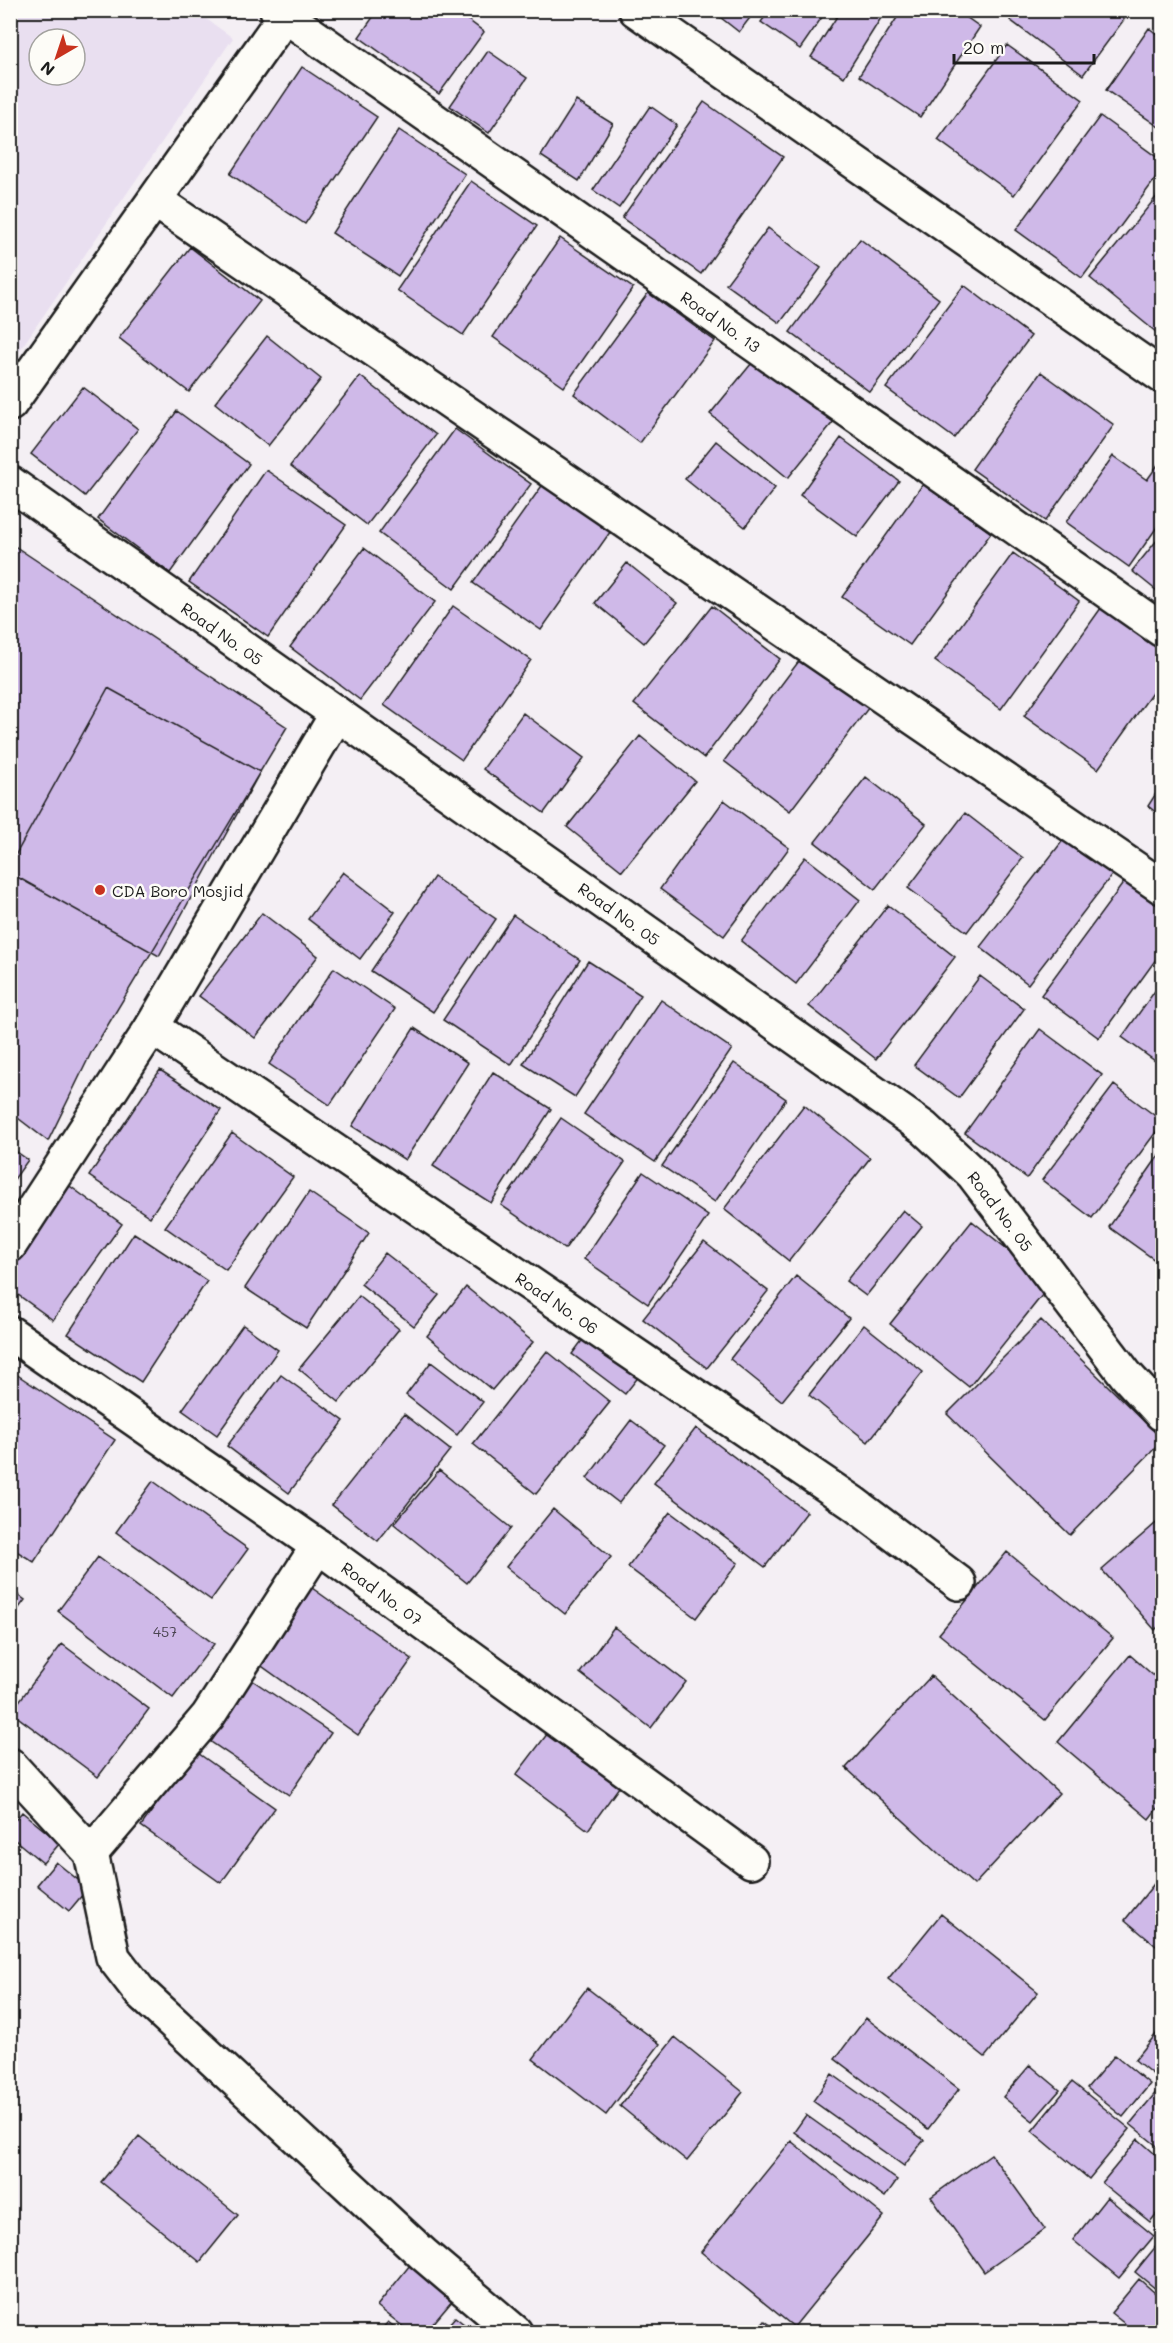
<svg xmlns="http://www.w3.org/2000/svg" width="1173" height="2343" viewBox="0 0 1173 2343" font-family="Mali,sans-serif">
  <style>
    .built { fill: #e9dff0; fill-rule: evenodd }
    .building { fill: #cfb9e8; stroke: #1c1c1c; stroke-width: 1.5 }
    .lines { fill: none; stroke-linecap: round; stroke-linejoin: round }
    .minor-casing { stroke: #1c1c1c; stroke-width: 38 }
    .minor { stroke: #fdfcf7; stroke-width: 33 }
    .poi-dot { fill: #c8321e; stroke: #fdfcf7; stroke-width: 2 }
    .labels { text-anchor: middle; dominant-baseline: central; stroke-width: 5; stroke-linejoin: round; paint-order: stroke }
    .number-label { font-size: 14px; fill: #49434f }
    .street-label { font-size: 16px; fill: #1c1c1c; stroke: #fdfcf7 }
    .poi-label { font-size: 16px; fill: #1c1c1c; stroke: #fdfcf7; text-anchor: start }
  </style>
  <rect width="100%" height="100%" fill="#f4eff4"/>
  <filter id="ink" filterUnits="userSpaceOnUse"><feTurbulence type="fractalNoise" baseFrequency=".0167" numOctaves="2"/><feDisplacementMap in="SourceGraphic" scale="12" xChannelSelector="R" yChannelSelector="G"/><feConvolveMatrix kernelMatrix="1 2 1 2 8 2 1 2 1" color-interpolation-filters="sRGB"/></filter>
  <g filter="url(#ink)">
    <path class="built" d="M11,10L195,11L233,38L11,363ZM39,39H75V75H39Z"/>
    <path class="building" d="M378,10H455L484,32L439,94L359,37Z
      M711,10H756L739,32Z
      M770,10H827L800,49L761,22Z
      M841,10H886L844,77L811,57Z
      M902,10H956L980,27L920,117L859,76Z
      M1017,10H1131L1083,75L1010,20Z
      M1149,28L1162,38V129L1106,90Z
      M1007,45L1083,100L1014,195L938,140Z
      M488,51L527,78L489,133L450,106Z
      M302,67L377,117L305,224L230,174Z
      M576,101L613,124L579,181L541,156Z
      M704,102L783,157L701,274L622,218Z
      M650,106L677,125L619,208L593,190Z
      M1100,116L1162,161V170L1082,278L1016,230Z
      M399,130L465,174L398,276L332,233Z
      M471,181L537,226L463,335L397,290Z
      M1162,190V337L1090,278Z
      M768,228L821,268L780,323L726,284Z
      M560,238L633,288L564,387L493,337Z
      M860,239L939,299L870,392L790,332Z
      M190,247L260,301L189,392L119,338Z
      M964,285L1031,336L954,438L886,388Z
      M648,293L715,341L640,443L574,394Z
      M267,336L321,379L268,446L215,403Z
      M756,358L834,421L788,478L710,414Z
      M1041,372L1114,425L1045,521L972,469Z
      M360,376L436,435L367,525L290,466Z
      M83,387L138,429L85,496L31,454Z
      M177,411L249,464L170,573L98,519Z
      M455,429L531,484L454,589L379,533Z
      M841,438L899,481L857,537L800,495Z
      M716,441L775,488L745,527L685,479Z
      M1113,456L1147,480L1162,459V520L1129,567L1066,522Z
      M266,470L346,525L268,637L189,582Z
      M546,480L613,528L541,630L473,583Z
      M923,484L991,533L910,645L842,597Z
      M1162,534V595L1132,571Z
      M10,543L287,727L91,1053L48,1141L10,1112Z
      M364,548L435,602L360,700L290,647Z
      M1013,553L1079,601L1001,709L935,661Z
      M627,563L677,603L644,643L595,603Z
      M1106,601L1162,642V679L1098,769L1024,716Z
      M453,606L531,660L462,760L384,705Z
      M712,606L780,659L704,758L634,704Z
      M802,657L869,707L790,811L724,761Z
      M108,688L260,772L159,956L10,873V865Z
      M523,713L584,758L544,813L483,769Z
      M640,736L695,781L622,871L567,827Z
      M866,777L926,824L875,889L815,842Z
      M1162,784V817L1148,806Z
      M724,800L789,848L724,936L660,889Z
      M965,813L1023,858L967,932L908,888Z
      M1064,839L1112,875L1028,984L980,947Z
      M805,857L860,900L796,984L741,941Z
      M343,872L395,912L360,959L308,919Z
      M434,877L496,919L433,1012L371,971Z
      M1127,878L1162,905V951L1099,1038L1041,995Z
      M888,905L955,957L876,1059L809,1006Z
      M262,913L318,956L255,1038L199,996Z
      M513,915L580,960L511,1065L443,1020Z
      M588,961L641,995L575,1097L523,1064Z
      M334,968L395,1009L330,1105L269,1064Z
      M980,976L1024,1009L959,1098L914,1065Z
      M1162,981V1066L1122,1037Z
      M661,1000L732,1049L655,1162L584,1114Z
      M414,1028L468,1063L405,1160L352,1126Z
      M1040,1029L1102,1075L1027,1178L965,1133Z
      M734,1063L786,1099L715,1202L662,1166Z
      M160,1070L221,1110L150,1217L89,1176Z
      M493,1072L551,1109L491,1203L433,1166Z
      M1114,1085L1162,1121V1124L1092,1218L1042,1180Z
      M804,1105L870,1158L789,1261L724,1209Z
      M561,1118L625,1162L565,1249L501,1205Z
      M232,1133L293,1177L226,1270L165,1227Z
      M10,1147L28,1160L10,1185Z
      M1162,1151V1265L1109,1227Z
      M643,1172L708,1216L648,1304L584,1259Z
      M67,1184L122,1224L53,1320L10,1289V1263Z
      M309,1192L369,1233L306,1328L245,1288Z
      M903,1210L922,1226L866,1296L846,1281Z
      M972,1221L1051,1284L969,1387L890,1324Z
      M134,1233L207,1281L141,1382L68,1334Z
      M704,1242L768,1291L707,1368L643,1319Z
      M385,1253L439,1295L414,1326L361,1284Z
      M796,1276L849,1318L782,1401L730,1359Z
      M466,1287L533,1342L492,1390L427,1336Z
      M359,1296L399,1329L339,1402L299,1369Z
      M1041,1320L1162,1439V1441L1070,1535L947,1414Z
      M243,1325L278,1350L217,1435L182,1410Z
      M864,1325L923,1372L868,1442L809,1395Z
      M587,1334L640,1375L625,1394L572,1354Z
      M547,1351L610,1402L536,1494L473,1444Z
      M431,1362L483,1402L457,1435L406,1395Z
      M10,1370L115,1440L34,1562L10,1547Z
      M281,1375L344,1421L289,1493L227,1446Z
      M404,1414L450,1450L378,1541L332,1505Z
      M631,1420L664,1445L619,1503L587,1478Z
      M696,1428L807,1512L765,1567L654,1483Z
      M439,1470L511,1528L467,1583L394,1524Z
      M153,1481L248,1549L211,1600L116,1532Z
      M553,1509L611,1557L565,1614L506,1567Z
      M670,1512L738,1563L696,1618L628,1567Z
      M1162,1518V1623L1155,1630L1102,1570Z
      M1007,1552L1113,1638L1045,1720L939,1634Z
      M98,1557L214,1644L173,1698L58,1611Z
      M312,1588L412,1659L358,1735L259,1664Z
      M10,1589L25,1600L10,1620Z
      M614,1627L686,1682L651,1728L580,1673Z
      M62,1644L149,1709L98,1777L11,1712Z
      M1130,1655L1162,1683V1802L1149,1819L1058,1742Z
      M931,1676L1059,1793L974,1885L846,1768Z
      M252,1680L331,1733L289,1795L211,1742Z
      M551,1729L622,1783L588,1830L516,1775Z
      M195,1751L275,1808L221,1883L141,1826Z
      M22,1812L60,1843L43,1863L10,1836V1826Z
      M56,1862L88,1888L69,1911L37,1885Z
      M1162,1874V1951L1125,1920Z
      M941,1914L1038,1992L985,2057L888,1979Z
      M587,1988L660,2044L606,2115L533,2059Z
      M866,2018L959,2089L928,2129L835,2059Z
      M1161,2028L1162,2077L1160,2080L1135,2060Z
      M675,2037L743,2092L687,2161L620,2106Z
      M1115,2055L1150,2084L1123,2117L1087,2088Z
      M1030,2065L1060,2090L1033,2121L1003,2097Z
      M832,2074L924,2140L904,2166L813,2101Z
      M1072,2082L1130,2129L1089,2179L1032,2131Z
      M1162,2085V2150L1130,2124Z
      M806,2115L897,2180L885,2197L794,2132Z
      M139,2136L238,2215L200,2262L101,2182Z
      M1138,2139L1162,2160V2207L1150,2222L1102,2183Z
      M791,2141L884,2216L794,2327L701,2252Z
      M991,2154L1045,2229L984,2272L931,2197Z
      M1107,2197L1154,2236L1119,2278L1073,2240Z
      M1162,2221V2237L1154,2230Z
      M1157,2245L1162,2250V2294L1135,2272Z
      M410,2265L453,2300L426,2332H410L377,2306Z
      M1139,2279L1162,2299V2332H1135L1111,2313Z
      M455,2317L474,2332H442Z
      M765,2321L780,2332H756Z
      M388,2322L401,2332H379Z"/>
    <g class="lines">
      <g class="minor-casing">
        <g id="minor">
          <path id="s1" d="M277,10L1162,630"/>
          <path d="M636,10L1162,376"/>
          <path d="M156,201L1162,887"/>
          <path d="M10,404L289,10"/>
          <path id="s2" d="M10,483L924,1128L973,1174L1126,1375L1162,1414"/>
          <path id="s3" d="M152,1027L853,1503L959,1583"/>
          <path d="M10,1245L152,1027L337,714"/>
          <path id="s4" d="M10,1333L318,1546L751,1861"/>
          <path d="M10,1765L91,1853L113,1957L140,1992L423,2254L515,2332"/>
          <path d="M91,1853L208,1716L318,1546"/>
        </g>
      </g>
      <use href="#minor" class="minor"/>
    </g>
  </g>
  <circle class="poi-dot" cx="100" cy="890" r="6"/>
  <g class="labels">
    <g class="number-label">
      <text x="165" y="1631">457</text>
    </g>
    <g class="street-label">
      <text stroke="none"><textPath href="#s1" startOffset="542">Road No. 13</textPath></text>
      <text stroke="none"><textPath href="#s2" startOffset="260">Road No. 05</textPath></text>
      <text stroke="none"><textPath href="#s2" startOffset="746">Road No. 05</textPath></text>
      <text stroke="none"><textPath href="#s2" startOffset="1232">Road No. 05</textPath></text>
      <text stroke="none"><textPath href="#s3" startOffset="490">Road No. 06</textPath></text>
      <text stroke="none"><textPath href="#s4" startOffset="454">Road No. 07</textPath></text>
    </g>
    <g class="poi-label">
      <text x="112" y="890">CDA Boro Mosjid</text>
    </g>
  </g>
  <rect width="1173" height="2343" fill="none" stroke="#fdfcf7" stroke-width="36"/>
  <rect x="18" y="18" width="1137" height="2307" fill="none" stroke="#1c1c1c" stroke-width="2" filter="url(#ink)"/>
  <g transform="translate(57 57) rotate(219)"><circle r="28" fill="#fdfcf7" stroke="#a3a29f" stroke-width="1.5"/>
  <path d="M0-4.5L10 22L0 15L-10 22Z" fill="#c8321e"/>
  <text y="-9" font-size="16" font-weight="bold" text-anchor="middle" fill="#1c1c1c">N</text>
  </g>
  <path d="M954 54v9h140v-9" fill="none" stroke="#1c1c1c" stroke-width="3"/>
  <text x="963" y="54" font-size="18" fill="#1c1c1c" stroke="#fdfcf7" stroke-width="4.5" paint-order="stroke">20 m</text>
</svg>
